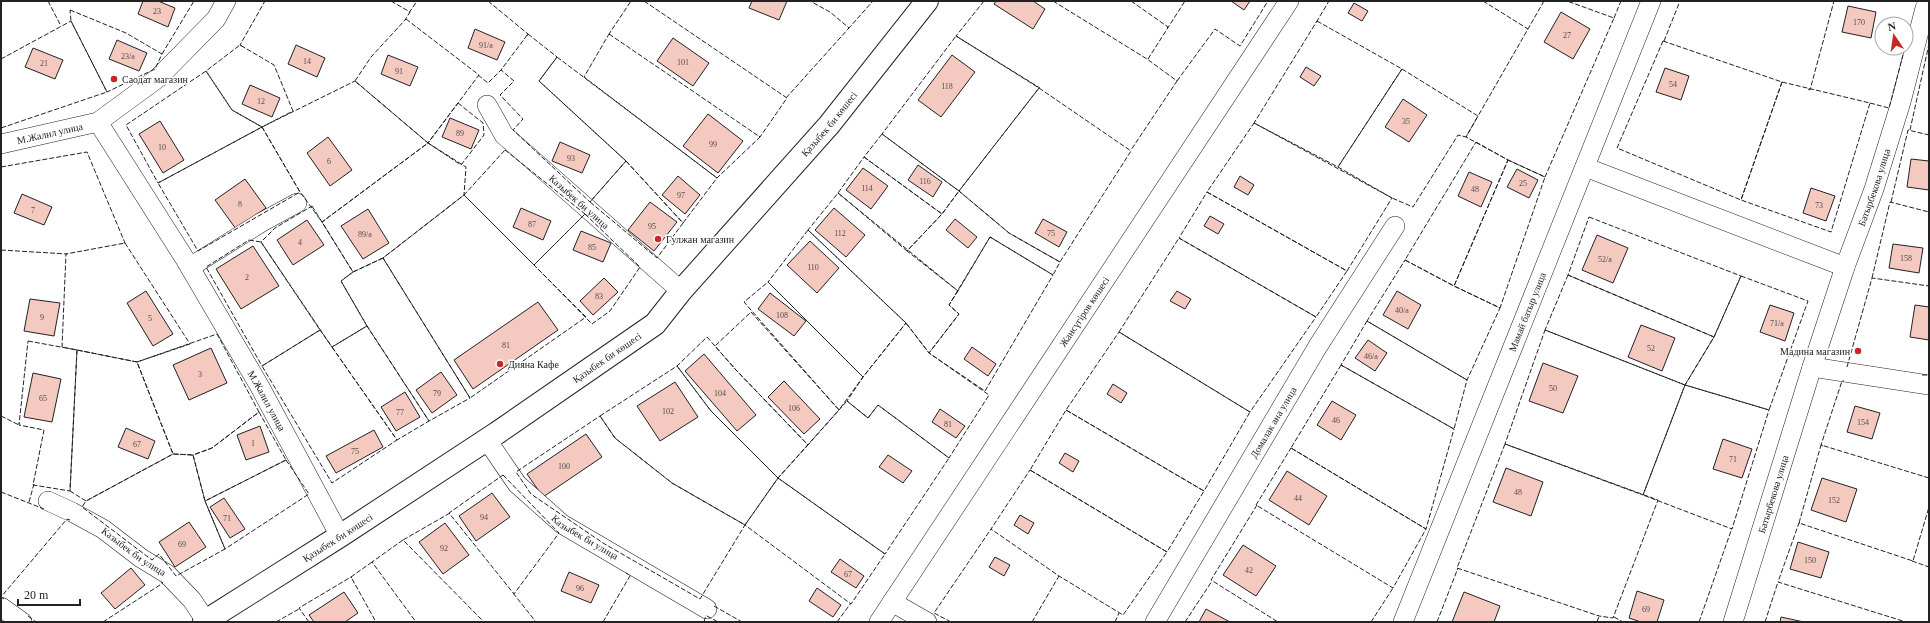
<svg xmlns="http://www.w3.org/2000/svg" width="1930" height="623" viewBox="0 0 1930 623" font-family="Georgia,serif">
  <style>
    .building { fill: #f3c9c0; stroke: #222 }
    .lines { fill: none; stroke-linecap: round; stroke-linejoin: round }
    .street-casing { stroke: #222; stroke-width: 20 }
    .secondary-casing { stroke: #222; stroke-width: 24 }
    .street { stroke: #fff; stroke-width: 19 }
    .secondary { stroke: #fff; stroke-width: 22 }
    .fence { stroke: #222; stroke-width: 1; stroke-dasharray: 5 2; stroke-linecap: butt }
    .poi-dot { fill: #c62828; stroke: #fff; stroke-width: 1.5 }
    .labels { text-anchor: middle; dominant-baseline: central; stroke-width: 3; stroke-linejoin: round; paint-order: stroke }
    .number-label { font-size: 8px; fill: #564c4a }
    .poi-label { font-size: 10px; fill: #222; stroke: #fff; text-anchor: start }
    .street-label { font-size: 10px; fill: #222; stroke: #fff }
  </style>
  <rect width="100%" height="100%" fill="#fff"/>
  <path class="building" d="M143,1H158L175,8L168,27L138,14Z
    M752,1H787L779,20L749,8Z
    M996,1H1033L1045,9L1033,29L994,4Z
    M1231,1H1250L1244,10Z
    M1354,3L1368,11L1362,21L1348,13Z
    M1848,6L1876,12L1871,38L1842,32Z
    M1561,12L1590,29L1573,59L1544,42Z
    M475,29L505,42L497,60L468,48Z
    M673,38L709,63L693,86L657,61Z
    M117,40L147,53L139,71L109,59Z
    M296,45L325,58L317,77L288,64Z
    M33,48L63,60L55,79L25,67Z
    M388,55L418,67L410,86L381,74Z
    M952,55L975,72L941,117L918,100Z
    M1306,67L1321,76L1314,86L1300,77Z
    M1665,68L1689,76L1681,100L1656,92Z
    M250,85L280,98L272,117L242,104Z
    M1403,99L1427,115L1409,142L1385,127Z
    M708,114L743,141L718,173L683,146Z
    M450,118L479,130L471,149L442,137Z
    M160,121L184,160L163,173L139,134Z
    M328,137L352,170L330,186L307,153Z
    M560,142L590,155L582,173L552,161Z
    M1911,159L1929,161V190L1907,187Z
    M918,165L942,182L933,197L908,180Z
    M863,168L888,186L871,209L846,190Z
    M1517,169L1538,180L1529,198L1507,187Z
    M1469,172L1492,182L1481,207L1458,196Z
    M678,176L700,195L685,214L662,195Z
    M1240,176L1254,185L1248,195L1234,187Z
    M245,179L266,208L236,229L215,200Z
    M1811,188L1835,196L1826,221L1803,213Z
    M22,194L52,207L44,225L14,213Z
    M650,202L677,222L654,251L628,230Z
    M521,208L551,221L543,240L513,227Z
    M834,208L865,235L846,257L815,230Z
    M368,209L389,243L363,259L341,226Z
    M1210,216L1224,224L1218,234L1204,226Z
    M955,219L977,237L968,248L946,230Z
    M1043,219L1067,232L1059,247L1035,233Z
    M307,220L324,245L293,265L277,240Z
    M581,231L611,243L603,262L573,250Z
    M1597,235L1628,248L1613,283L1582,270Z
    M810,241L839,268L817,293L787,265Z
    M1893,244L1923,248L1919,273L1889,268Z
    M253,246L279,286L241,309L216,269Z
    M604,278L618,292L593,315L580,301Z
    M146,291L173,334L153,346L127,303Z
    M1177,291L1191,299L1185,309L1170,301Z
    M1397,291L1421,305L1408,329L1383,315Z
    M770,293L806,321L794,336L758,309Z
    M30,299L60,303L54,336L24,331Z
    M538,302L558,330L473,389L454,360Z
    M1770,305L1794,313L1785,341L1760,332Z
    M1915,305L1929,307V340L1910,337Z
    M1641,325L1675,338L1662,371L1628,357Z
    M1368,340L1387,353L1375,371L1355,358Z
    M972,347L996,364L988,376L964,359Z
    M211,348L227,383L189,400L173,365Z
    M704,354L756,415L737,431L685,371Z
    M1543,363L1578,376L1563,413L1529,401Z
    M441,372L457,395L432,413L416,390Z
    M33,373L61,379L52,422L24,417Z
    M784,381L820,419L804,434L768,397Z
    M675,382L698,417L660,441L637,406Z
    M1113,384L1127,393L1121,403L1107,394Z
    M405,392L420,417L396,431L381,407Z
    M1332,401L1356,415L1341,440L1317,425Z
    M1855,406L1880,413L1872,439L1847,432Z
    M940,409L965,426L956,438L932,422Z
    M260,426L269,452L246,460L237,435Z
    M126,428L155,441L148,459L118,447Z
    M374,430L383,447L336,473L326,456Z
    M586,434L602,457L543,497L527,474Z
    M1723,439L1752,449L1742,478L1713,469Z
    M1065,453L1079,461L1073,472L1059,463Z
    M888,455L912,471L903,483L879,467Z
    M1506,468L1543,482L1531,516L1493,502Z
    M1287,471L1327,496L1309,525L1269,500Z
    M1822,478L1857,489L1846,522L1811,510Z
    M492,493L510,517L476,541L459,516Z
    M224,498L245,529L230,538L210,507Z
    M1020,515L1034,523L1028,534L1014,525Z
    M189,522L206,547L175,567L159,542Z
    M445,523L469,555L443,574L419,542Z
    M1798,542L1829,552L1821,578L1790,569Z
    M1243,545L1276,566L1256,596L1223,575Z
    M995,557L1010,565L1004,576L989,567Z
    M840,559L864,576L856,588L831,572Z
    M131,568L145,585L115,609L101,593Z
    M569,572L599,585L591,603L561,591Z
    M817,588L841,605L833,617L809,601Z
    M1637,591L1664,600L1657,622H1641L1629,618Z
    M344,592L358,613L345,622H314L309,615Z
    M1464,592L1500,606L1494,622H1452Z
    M1206,609L1230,622H1199Z
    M1781,617L1804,622H1780Z"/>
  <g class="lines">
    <g class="street-casing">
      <g id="street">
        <path id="s1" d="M487,105L504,135L681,291"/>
        <path id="s2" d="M98,122L185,259L260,387L340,536"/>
        <path id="s3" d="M1,144L98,122L158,78L216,19L226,1"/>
        <path d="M1585,167L1845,267"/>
        <path d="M190,267L262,222L297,203"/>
        <path d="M1812,367L1929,385"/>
        <path id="s4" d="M487,440L517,484L562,524L707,609"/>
        <path id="s5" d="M48,501L72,512L103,529L141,558L167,574L192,600L206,621"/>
        <path d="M892,602L927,622"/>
        <path d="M1,607L22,622"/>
        <path id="s6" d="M879,622L1289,1"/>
        <path id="s7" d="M1155,622L1318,346L1395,226"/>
        <path id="s8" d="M1403,622L1651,1"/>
        <path id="s9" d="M1733,622L1812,367L1845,267L1874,189L1901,102L1925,8H1929"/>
      </g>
    </g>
    <g class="secondary-casing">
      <g id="secondary">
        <path id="s10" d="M204,622L340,536L497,433L655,324L681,291L829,125L927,1"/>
      </g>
    </g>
    <use href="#street" class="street"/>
    <use href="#secondary" class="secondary"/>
    <path class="fence" d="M48,1L61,26
      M391,1L410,12L405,20
      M488,1L528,34L527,36
      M644,1L787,98L760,137L759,136
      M984,1L956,36L1040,88
      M1053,1L1147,59L1177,81L1131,150
      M1131,1L1168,27L1167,28
      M1483,1L1528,29
      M1544,1L1466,137L1508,160L1545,177L1614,18L1567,1
      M70,10L126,33L162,54L155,69L107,92L71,21Z
      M409,13L417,1
      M1614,18L1621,1
      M406,19L479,75L428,143L355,81L371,57Z
      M1317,21L1402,69L1338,167L1254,123Z
      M1318,22L1317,21L1329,1
      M848,27L849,28L873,1
      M528,34L557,57L539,81L626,161L590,202L513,130L523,119L500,95L514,81L501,70Z
      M609,34L760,137L717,178L584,77Z
      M610,35L609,34L631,1
      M956,36L1039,88L959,191L882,134Z
      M1663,41L1782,82L1741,200L1617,148Z
      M1664,41L1680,1
      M242,46L240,45L265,1
      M162,54L194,1
      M557,57L717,178L683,223L626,161L539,81Z
      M1,59L71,21L107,92L1,128
      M1148,59L1185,1
      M1402,69L1478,116L1466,137L1458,135L1413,207L1392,198L1338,167Z
      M206,71L232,110L262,127L158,183L126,125L206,71L240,45L274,65L293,111L262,127L232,110L206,71
      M478,75L488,83L502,69
      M355,81L428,143L322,222L300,192L262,127Z
      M1177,81L1215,29L1240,46L1268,1
      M1782,82L1870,103L1831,232L1741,200Z
      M1039,88L1131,151L1060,262L1009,233L959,191Z
      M1808,89L1810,90L1834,1
      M786,98L849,28L830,12L810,1
      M458,103L483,123L484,135L461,165L428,143Z
      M1870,103L1889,108L1903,55
      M1254,123L1392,198L1347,271L1207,192Z
      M262,127L300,192L198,251L158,183Z
      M1910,130L1929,44
      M882,134L959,191L942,214L864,157Z
      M1476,142L1508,160L1454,286L1405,260Z
      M428,143L466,167L464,195L383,258L353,272L322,222Z
      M505,150L585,214L534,265L464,195Z
      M864,157L942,214L907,251L838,193Z
      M1508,160L1545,177L1500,308L1454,286Z
      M626,161L683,223L657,258L590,202Z
      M1,167L87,152L125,243H124
      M959,191L1009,233L1060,262L1053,275L990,237L958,291L907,251L942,214Z
      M1207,192L1347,271L1316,317L1179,238Z
      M838,193L958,291L949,305L959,314L929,353L906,323L808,230Z
      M464,195L586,317L470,398L383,258Z
      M1891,202L1908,130L1929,135
      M312,206L353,272L341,281L367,326L332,347L261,242L275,228Z
      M585,214L640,267L610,311L592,324L534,265Z
      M1589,217L1741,276L1714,337L1568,275Z
      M808,230L906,323L863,377L768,282Z
      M990,237L1053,275L985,391L929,353L959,314L949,305Z
      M1179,238L1316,317L1250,412L1119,332Z
      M249,240L261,242L320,330L262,366L206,267Z
      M125,243L190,344L137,362L62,347L66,254Z
      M1,250L67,254
      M383,258L470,398L429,421L367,326L341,281L353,272Z
      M1405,260L1454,286L1500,308L1467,380L1367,321Z
      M1568,275L1714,337L1685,385L1545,330Z
      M1741,276L1808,301L1769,410L1685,385L1714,337Z
      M1872,278L1890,202L1929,212
      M768,282L863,377L839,410L744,302Z
      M751,312L839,410L808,445L736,370L715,346Z
      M1367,321L1467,380L1454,429L1341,365Z
      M906,323L929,353L989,395L949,458L878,405L868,418L847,401L863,377Z
      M367,326L429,421L397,440L332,347Z
      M320,330L397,440L332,483L262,366Z
      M1545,330L1685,385L1643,495L1505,444Z
      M1119,332L1250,412L1204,491L1066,410Z
      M217,334L259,412L212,448L193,455L173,454L137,362Z
      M707,337L736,370L808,445L778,478L711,411L677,366Z
      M28,341L77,350L70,491L33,485L44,430L19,425Z
      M77,350L137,362L173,454L86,501L70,491Z
      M1341,365L1454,429L1426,529L1291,448Z
      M677,366L711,411L778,478L745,525L672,483L615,438L600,416Z
      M1847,367L1872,278L1929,286
      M1922,375H1929
      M1685,385L1769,410L1732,529L1643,495Z
      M847,401L868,418L878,405L949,458L885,554L778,478Z
      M1066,410L1204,491L1167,552L1030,470Z
      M259,412L286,460L205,501L193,455L212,448Z
      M1,416L19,425V423
      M600,416L615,438L672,483L745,525L700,599L603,543L531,494L516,472Z
      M1505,444L1658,500L1613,618L1599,616L1457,568Z
      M1823,446L1821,445L1842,381H1844
      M1291,448L1426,529L1393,588L1256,505Z
      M173,454L193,455L205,501L225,549L176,576L159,554L152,560L82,507L86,501Z
      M286,460L309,494L225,549L205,501Z
      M1030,470L1167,552L1123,615L1059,576L991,529Z
      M503,475L559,533L514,594L449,513Z
      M778,478L885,554L851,604L745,525Z
      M1929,478L1821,445L1799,523L1913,561L1929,507
      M1,492L44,509
      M29,502L34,484
      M1257,505L1211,580L1278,622
      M450,513L403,540L484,622
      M1800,523H1799L1778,582L1906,622
      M403,540L372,562L416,622
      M1912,561L1929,567
      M372,562L351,577L376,622
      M513,593L536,622
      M4,599L1,597L67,519L70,520
      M714,606L742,622
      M28,616L36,622
      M707,616L718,622
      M1614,617L1623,622
      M103,622L163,583L161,582
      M276,622L299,609
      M309,622L299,608L351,577L352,578
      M603,622L630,576L626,573
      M704,622L706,615
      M837,622L851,603
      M951,622L934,613L991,529
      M1032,622L1059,576
      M1115,622L1119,613
      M1185,622L1212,581
      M1371,622L1393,588H1392
      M1437,622L1458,568
      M1597,622L1599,616L1598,615
      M1699,622L1732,528
      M1765,622L1778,582"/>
  </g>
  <g class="poi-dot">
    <circle cx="114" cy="79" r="4"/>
    <circle cx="658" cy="239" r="4"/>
    <circle cx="1858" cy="351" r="4"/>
    <circle cx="500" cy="364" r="4"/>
  </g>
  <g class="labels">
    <g class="number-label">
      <text x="157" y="11">23</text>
      <text x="1859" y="22">170</text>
      <text x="1567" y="35">27</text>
      <text x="486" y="45">91/а</text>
      <text x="128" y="56">23/а</text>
      <text x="307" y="61">14</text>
      <text x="683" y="62">101</text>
      <text x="44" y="63">21</text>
      <text x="399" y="71">91</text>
      <text x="1673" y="84">54</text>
      <text x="947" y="86">118</text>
      <text x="261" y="101">12</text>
      <text x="1406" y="121">35</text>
      <text x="460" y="133">89</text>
      <text x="713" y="144">99</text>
      <text x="162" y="147">10</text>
      <text x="571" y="158">93</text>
      <text x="329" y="161">6</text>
      <text x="925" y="181">116</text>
      <text x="1523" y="183">25</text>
      <text x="867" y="188">114</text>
      <text x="1475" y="189">48</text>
      <text x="681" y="195">97</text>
      <text x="240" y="204">8</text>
      <text x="1819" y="205">73</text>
      <text x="33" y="210">7</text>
      <text x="532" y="224">87</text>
      <text x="652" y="226">95</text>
      <text x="840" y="233">112</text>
      <text x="1051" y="233">75</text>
      <text x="365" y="234">89/а</text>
      <text x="300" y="242">4</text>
      <text x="592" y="247">85</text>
      <text x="1906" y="258">158</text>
      <text x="1605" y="259">52/а</text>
      <text x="813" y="267">110</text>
      <text x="247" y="277">2</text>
      <text x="599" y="296">83</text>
      <text x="1402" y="310">40/а</text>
      <text x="782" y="315">108</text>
      <text x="42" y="317">9</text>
      <text x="150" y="318">5</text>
      <text x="1777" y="323">71/а</text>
      <text x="506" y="345">81</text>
      <text x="1651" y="348">52</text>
      <text x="1371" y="356">46/а</text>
      <text x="200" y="374">3</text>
      <text x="1553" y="388">50</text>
      <text x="437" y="393">79</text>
      <text x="720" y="393">104</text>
      <text x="43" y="398">65</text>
      <text x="794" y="408">106</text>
      <text x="668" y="411">102</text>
      <text x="400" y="412">77</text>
      <text x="1336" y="420">46</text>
      <text x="1863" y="422">154</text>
      <text x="948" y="424">81</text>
      <text x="253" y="443">1</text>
      <text x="137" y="444">67</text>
      <text x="355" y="451">75</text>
      <text x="1733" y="459">71</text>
      <text x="564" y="466">100</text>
      <text x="1518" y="492">48</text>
      <text x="1298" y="498">44</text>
      <text x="1834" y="500">152</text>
      <text x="484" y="517">94</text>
      <text x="227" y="518">71</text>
      <text x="182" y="544">69</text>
      <text x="444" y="548">92</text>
      <text x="1810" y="560">150</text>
      <text x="1249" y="570">42</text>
      <text x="848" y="574">67</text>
      <text x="580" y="588">96</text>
      <text x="1646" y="609">69</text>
    </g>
    <g class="poi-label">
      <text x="122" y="79">Саодат магазин</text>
      <text x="666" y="239">Гулжан магазин</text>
      <text x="1850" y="351" text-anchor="end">Мадина магазин</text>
      <text x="508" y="364">Дияна Кафе</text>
    </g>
    <g class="street-label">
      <text stroke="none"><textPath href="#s10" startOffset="806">Қазыбек би көшесі</textPath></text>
      <text stroke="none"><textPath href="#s3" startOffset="50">М.Жалил улица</textPath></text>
      <text stroke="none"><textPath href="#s9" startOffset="457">Батырбекова улица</textPath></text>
      <text stroke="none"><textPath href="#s1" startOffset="135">Казыбек би улица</textPath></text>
      <text stroke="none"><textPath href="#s6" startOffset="372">Жансүгіров көшесі</textPath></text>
      <text stroke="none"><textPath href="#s8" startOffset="334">Мамай батыр улица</textPath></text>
      <text stroke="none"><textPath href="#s10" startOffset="482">Қазыбек би көшесі</textPath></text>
      <text stroke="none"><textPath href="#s2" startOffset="326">М.Жалил улица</textPath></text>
      <text stroke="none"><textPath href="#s7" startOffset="232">Домалак ана улица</textPath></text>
      <text stroke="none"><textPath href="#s9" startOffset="134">Батырбекова улица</textPath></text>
      <text stroke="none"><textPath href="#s4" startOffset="140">Казыбек би улица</textPath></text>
      <text stroke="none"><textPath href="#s10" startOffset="158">Қазыбек би көшесі</textPath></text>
      <text stroke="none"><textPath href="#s5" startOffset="100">Казыбек би улица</textPath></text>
    </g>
  </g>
  <rect width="1930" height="623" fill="none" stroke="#222222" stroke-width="4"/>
  <g transform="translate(1894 36) rotate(347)"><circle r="19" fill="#ffffff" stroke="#a7a7a7"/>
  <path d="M0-3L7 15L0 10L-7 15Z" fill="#c62828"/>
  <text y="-6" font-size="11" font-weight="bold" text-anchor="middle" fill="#222222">N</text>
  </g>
  <path d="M18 599v6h62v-6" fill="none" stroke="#222222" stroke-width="2"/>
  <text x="24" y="599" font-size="12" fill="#222222" stroke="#ffffff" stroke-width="3" paint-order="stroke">20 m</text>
</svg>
